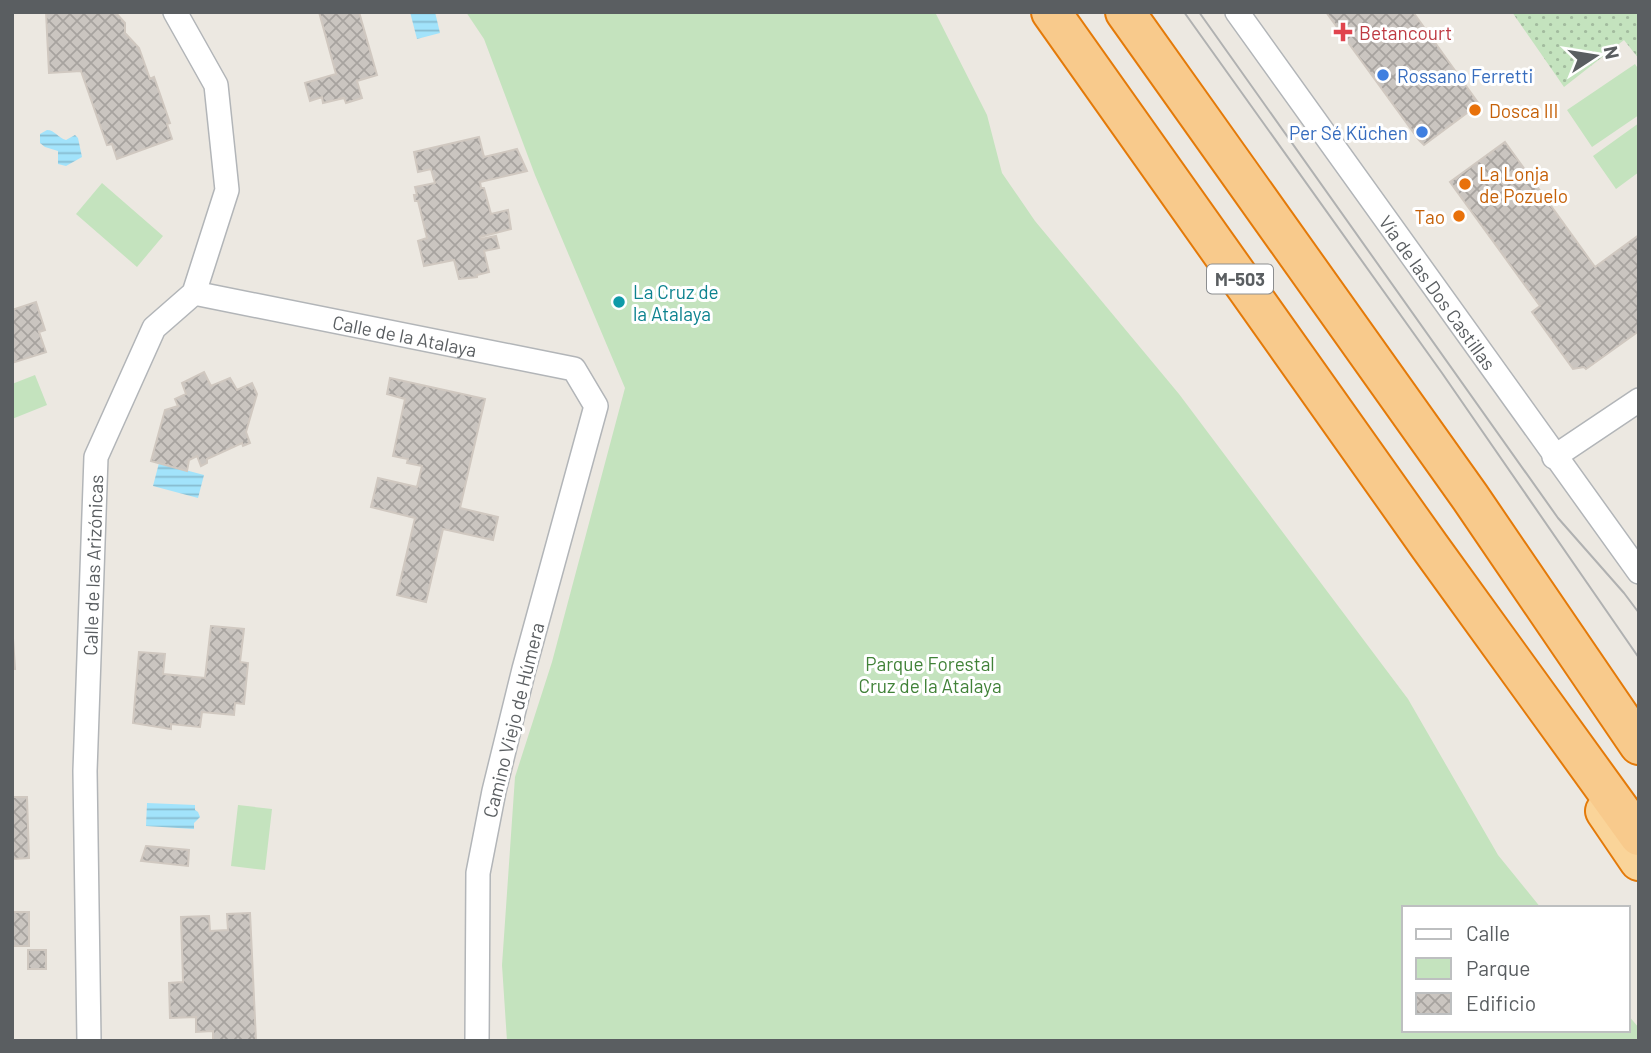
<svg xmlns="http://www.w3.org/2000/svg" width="1651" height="1053" viewBox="0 0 1651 1053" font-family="Barlow,sans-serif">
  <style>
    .green { fill: #c4e3be }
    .garden { fill: url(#garden-dots) }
    .water { fill: url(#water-rules) }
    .building { fill: url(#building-cross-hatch); stroke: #d0c8c0; stroke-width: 2 }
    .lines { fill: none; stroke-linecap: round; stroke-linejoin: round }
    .minor-casing { stroke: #b2b5b8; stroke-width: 26 }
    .trunk-casing { stroke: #e47a09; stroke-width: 42 }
    .motorway-casing { stroke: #e47a09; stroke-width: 42 }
    .minor { stroke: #fff; stroke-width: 23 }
    .trunk { stroke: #fad499; stroke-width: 38 }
    .motorway { stroke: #f8ca8c; stroke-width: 38 }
    .tram { stroke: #b0b1b1; stroke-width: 2 }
    .health-dot { fill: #e0444e; stroke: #fff; stroke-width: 2.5 }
    .shop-dot { fill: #3f7fe0; stroke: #fff; stroke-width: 2.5 }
    .food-dot { fill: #e8710a; stroke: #fff; stroke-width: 2.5 }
    .culture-dot { fill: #0f9aa8; stroke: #fff; stroke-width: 2.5 }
    .labels { text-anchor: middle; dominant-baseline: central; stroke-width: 6; stroke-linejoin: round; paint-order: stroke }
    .shield { fill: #fff; stroke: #8c8e90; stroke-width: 2 }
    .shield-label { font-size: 18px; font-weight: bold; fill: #5a5e61 }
    .health-label { font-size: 19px; fill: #be3a42; stroke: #fff; text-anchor: start }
    .shop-label { font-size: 19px; fill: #366cbe; stroke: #fff; text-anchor: start }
    .food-label { font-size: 19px; fill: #c56008; stroke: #fff; text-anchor: start }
    .culture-label { font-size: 19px; fill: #0d838f; stroke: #fff; text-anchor: start }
    .street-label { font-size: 19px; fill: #5a5e61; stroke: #fff }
    .park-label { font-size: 19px; fill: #418238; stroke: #fff }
  </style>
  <defs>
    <pattern id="garden-dots" width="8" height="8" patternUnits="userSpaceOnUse" patternTransform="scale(1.75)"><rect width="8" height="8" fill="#c4e3be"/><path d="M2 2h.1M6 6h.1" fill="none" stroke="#a2bb9e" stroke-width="1.8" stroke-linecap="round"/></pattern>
    <pattern id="water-rules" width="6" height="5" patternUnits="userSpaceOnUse" patternTransform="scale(1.75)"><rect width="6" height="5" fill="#a2e3fb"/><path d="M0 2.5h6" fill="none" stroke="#87bbcf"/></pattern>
    <pattern id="building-cross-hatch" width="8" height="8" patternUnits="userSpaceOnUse" patternTransform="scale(1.75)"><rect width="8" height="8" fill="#cac5c0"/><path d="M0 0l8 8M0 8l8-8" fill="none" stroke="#a7a39f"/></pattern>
  </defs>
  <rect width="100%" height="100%" fill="#ece8e1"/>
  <path class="green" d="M466,12H935L987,115L1002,173L1035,221L1179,394L1408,699L1498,855L1541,908H1404V1030H1628V1015L1639,1028V1041H507L502,965L515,777L552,662L625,388L535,175L484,39Z
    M1635,64L1639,70V115L1592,147L1567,110Z
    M1639,123V172L1616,189L1593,156Z
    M102,183L163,236L137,267L76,214Z
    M35,375L47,405L12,419V384Z
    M238,805L272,809L265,870L231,866Z"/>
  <path class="garden" d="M1512,12H1639V59L1624,40L1564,87Z"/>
  <path class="water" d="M410,12H435L440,33L417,39Z
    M47,130C55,130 58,138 66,140L75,135L78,138L82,157L66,166L58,164V151L45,147L40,143V134Z
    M159,463L204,475L198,498L153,486Z
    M147,803L195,805V810L198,812L200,817L194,823V829L146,826Z"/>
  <path class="building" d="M46,12H115L125,23V33L139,48L150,79L154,77L170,123L167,124L172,139L117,159L112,144L107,145L81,71L49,73Z
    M319,12H359L377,75L357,81L362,98L346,103L344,98L323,103L322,97L310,101L305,83L336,74Z
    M1326,12H1413L1479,104L1424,145L1419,140Z
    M479,137L484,157L517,149L527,171L480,182L481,188H484L491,214L508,210L511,229L480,237L481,239L496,236L499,248L484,251L489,272L477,275V277L459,279L454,260L424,266L418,241L427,238L418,201H415L414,195H417L415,187L435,183L431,169L418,172L414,152Z
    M1505,142L1595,267L1639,235V331L1586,369L1584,367L1573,369L1532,312L1540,306L1450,182Z
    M36,302L45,330L39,332L46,352L12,363V310Z
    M204,372L211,386L230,378L237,390L252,383L257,394L246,432L250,443L243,446L242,443L207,459V463L201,466L197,456L189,460L187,471L151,461L165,410L178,406L175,399L186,394L182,383Z
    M390,378L485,399L460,508L498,517L493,540L443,529L426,602L397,595L415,518L371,507L378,478L417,487L422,466L407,463L408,459L393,456L405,399L387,394Z
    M12,623L15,669H12Z
    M211,626L244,629L240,662L248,663L244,704L235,703L234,715L202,712L200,727L171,724V729L133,723L139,652L165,654L163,674L205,678Z
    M12,797H27L29,858L12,859Z
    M146,846L189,850L188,866L141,861Z
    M12,912H29V946H12Z
    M250,913L256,1041H213V1031L196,1032V1017L170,1018L169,983L183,982L181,917L209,916L210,931L228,930L227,914Z
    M28,950H46V969H28Z"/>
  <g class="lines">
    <g class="minor-casing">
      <g id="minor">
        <path id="s1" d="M1237,12L1639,572"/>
        <path id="s2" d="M194,293L574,369L596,406L524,669L494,791L478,873L477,1041"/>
        <path d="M1554,457L1639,400"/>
        <path id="s3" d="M89,1041L85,771L96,457L154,328L194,293L227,190L216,85L175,12"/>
      </g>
    </g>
    <g class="trunk-casing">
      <path id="trunk" d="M1605,811L1639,861"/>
    </g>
    <g class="motorway-casing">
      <path id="motorway" d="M1051,12L1430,547L1639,836
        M1125,12L1470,497L1639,745"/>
    </g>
    <use href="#minor" class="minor"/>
    <use href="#trunk" class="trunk"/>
    <use href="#motorway" class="motorway"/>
    <path class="tram" d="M1184,12L1442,373L1639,658
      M1199,12L1558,518L1624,593L1639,613"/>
  </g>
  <path class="health-dot" d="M1339.5 21.5h7v7h7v7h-7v7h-7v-7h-7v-7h7z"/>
  <g class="shop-dot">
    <circle cx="1383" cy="75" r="7"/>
    <circle cx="1422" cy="132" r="7"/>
  </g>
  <g class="food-dot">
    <circle cx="1475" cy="110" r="7"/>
    <circle cx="1465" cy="184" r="7"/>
    <circle cx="1459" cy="216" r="7"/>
  </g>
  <circle class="culture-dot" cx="619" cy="302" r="7"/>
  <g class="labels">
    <rect class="shield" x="1207" y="264.5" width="66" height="29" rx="5"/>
    <g class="shield-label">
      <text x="1240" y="279">M-503</text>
    </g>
    <g class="health-label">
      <text x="1359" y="32">Betancourt</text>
    </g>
    <g class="shop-label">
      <text x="1397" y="75">Rossano Ferretti</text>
      <text x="1408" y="132" text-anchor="end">Per Sé Küchen</text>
    </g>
    <g class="food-label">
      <text x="1489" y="110">Dosca III</text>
      <text x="1479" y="173">La Lonja<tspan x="1479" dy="22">de Pozuelo</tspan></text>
      <text x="1445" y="216" text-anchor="end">Tao</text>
    </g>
    <g class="culture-label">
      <text x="633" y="291">La Cruz de<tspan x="633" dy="22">la Atalaya</tspan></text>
    </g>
    <g class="street-label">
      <text stroke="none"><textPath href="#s1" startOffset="345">Vía de las Dos Castillas</textPath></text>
      <text stroke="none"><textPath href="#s2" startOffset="215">Calle de la Atalaya</textPath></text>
      <text stroke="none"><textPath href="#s3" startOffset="476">Calle de las Arizónicas</textPath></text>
      <text transform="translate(513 720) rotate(-76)">Camino Viejo de Húmera</text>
    </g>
    <g class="park-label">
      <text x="930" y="663">Parque Forestal<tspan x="930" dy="22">Cruz de la Atalaya</tspan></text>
    </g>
  </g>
  <rect width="1651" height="1053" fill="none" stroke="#5a5e61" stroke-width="28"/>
  <rect x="1402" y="906" width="228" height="126" fill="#ffffff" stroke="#bdbfc0" stroke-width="2"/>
  <rect x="1416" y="929" width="35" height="10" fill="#ffffff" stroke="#bdbfc0" stroke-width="2"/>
  <text x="1466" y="941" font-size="21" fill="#5a5e61">Calle</text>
  <rect x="1416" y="958" width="35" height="21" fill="#c4e3be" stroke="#bdbfc0" stroke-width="2"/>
  <text x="1466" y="976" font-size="21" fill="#5a5e61">Parque</text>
  <rect x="1416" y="993" width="35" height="21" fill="url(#building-cross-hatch)" stroke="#bdbfc0" stroke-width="2"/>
  <text x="1466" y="1011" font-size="21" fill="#5a5e61">Edificio</text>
  <g transform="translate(1595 56) rotate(78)" stroke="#ffffff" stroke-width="5" paint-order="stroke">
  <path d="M0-5L12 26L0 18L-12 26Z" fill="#5a5e61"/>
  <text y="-10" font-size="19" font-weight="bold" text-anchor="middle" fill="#5a5e61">N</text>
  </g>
</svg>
